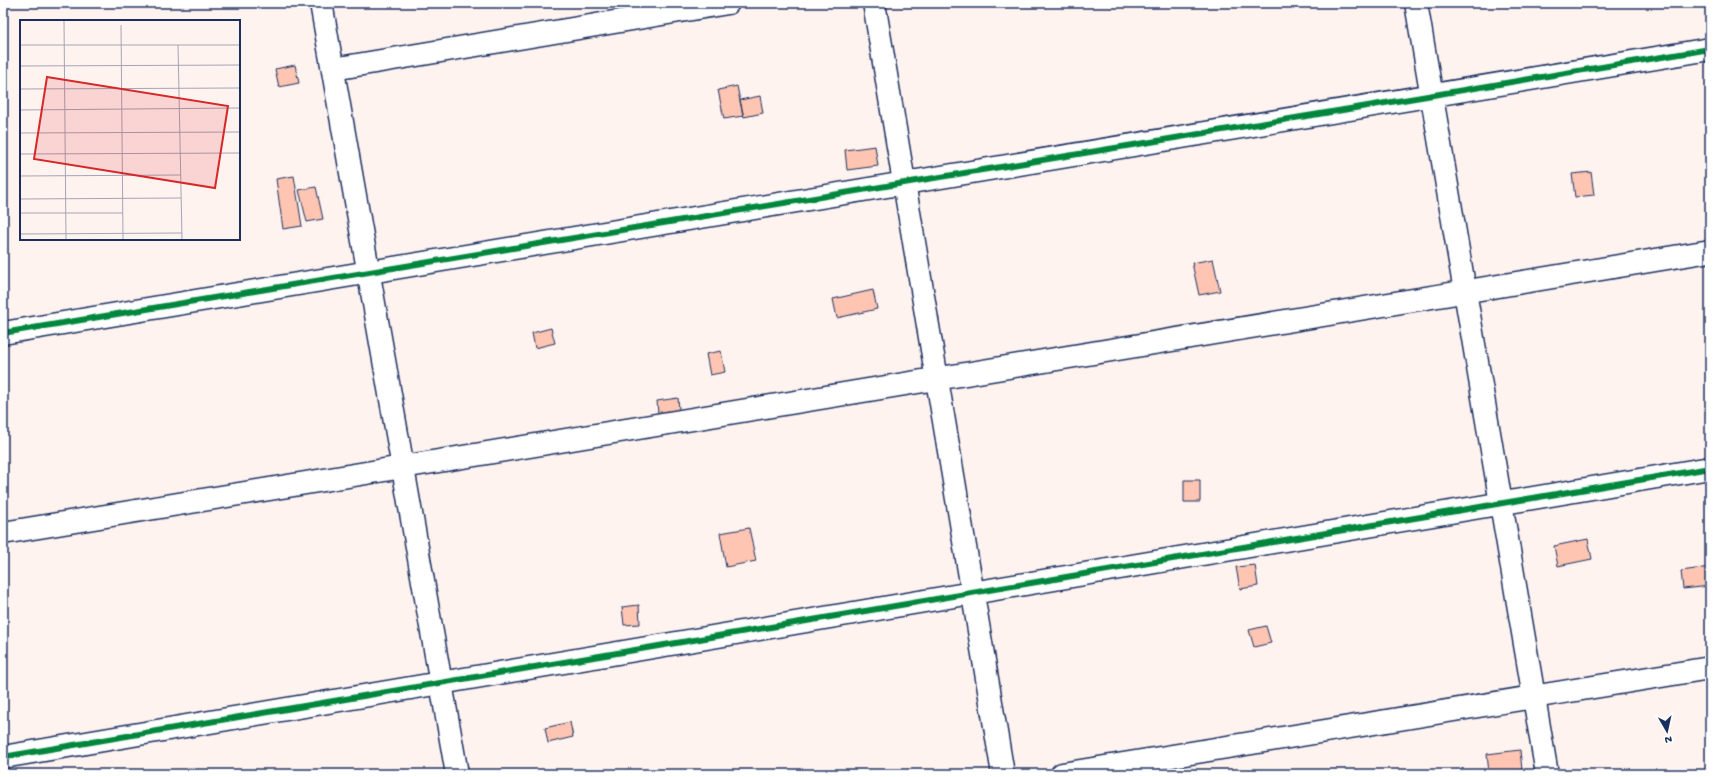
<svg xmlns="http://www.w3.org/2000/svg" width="1713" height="777" viewBox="0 0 1713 777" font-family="'Gochi Hand',sans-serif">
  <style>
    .building { fill: #fec5b2; stroke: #1b2f5e }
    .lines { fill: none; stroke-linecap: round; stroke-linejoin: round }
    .minor-casing { stroke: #1b2f5e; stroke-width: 25 }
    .minor { stroke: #fff; stroke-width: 22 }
    .cycleway-casing { stroke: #fff; stroke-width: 8 }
    .cycleway { stroke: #00873e; stroke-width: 6 }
    .inset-road { fill: none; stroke: #a4a5b6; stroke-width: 1 }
    .view { fill: #d62828; fill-opacity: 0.15; stroke: #d62828; stroke-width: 2 }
    .inset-edge { fill: none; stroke: #1b2f5e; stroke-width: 2 }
  </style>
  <rect width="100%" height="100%" fill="#fff3f0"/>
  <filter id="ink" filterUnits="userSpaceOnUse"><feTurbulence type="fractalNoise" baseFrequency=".025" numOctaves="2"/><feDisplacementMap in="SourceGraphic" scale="8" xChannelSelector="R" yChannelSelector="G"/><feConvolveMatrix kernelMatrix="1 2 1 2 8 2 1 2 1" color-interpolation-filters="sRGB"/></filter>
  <g filter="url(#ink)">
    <path class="building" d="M295,65L299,83L279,87L275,69Z
      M737,86L743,116L724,119L718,90Z
      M760,96L763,113L744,117L740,100Z
      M875,146L878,166L847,170L845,150Z
      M1591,172L1594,195L1575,197L1572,174Z
      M294,176L302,226L283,229L276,179Z
      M316,187L323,219L307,222L299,190Z
      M1213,259L1220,291L1199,295L1192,263Z
      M873,290L877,309L837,318L833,299Z
      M551,328L555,343L535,348L532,333Z
      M721,351L725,372L710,375L706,354Z
      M678,398L679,410L658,413L657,401Z
      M1184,480H1200V502H1184Z
      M749,528L756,561L726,567L720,533Z
      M1588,539L1592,559L1558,566L1554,546Z
      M1255,565L1258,586L1240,589L1236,567Z
      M1710,567V586L1683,589L1681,571Z
      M639,605L640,624L624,625L622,607Z
      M1266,626L1271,643L1254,647L1249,630Z
      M570,722L573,737L548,743L545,728Z
      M1520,750L1522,770L1489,773L1487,754Z"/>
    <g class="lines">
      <g class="minor-casing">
        <path id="minor" d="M321,3L457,774
          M874,3L1003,774
          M1416,3L1547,774
          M333,69L728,3
          M3,333L1710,49
          M3,533L1710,251
          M3,757L1710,468
          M1062,774L1710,668"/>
      </g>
      <use href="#minor" class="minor"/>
      <g class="cycleway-casing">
        <path id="cycleway" d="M3,333L1710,49
          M3,757L1710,468"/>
      </g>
      <use href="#cycleway" class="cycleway"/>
    </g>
  </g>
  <g transform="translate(20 20)">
    <rect width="220" height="220" fill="#fff3f0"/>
    <path class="inset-road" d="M44,1L46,219M101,5L103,219M0,25H220M158,25L162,219M0,46L220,45M0,69L220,68M0,90L220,88M0,113L220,112M0,134L220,133M0,156L161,155M0,179L161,178M0,193H103M0,214L162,213"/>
    <path class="view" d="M27,57L208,86L195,168L14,139Z"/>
    <rect width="220" height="220" class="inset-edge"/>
  </g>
  <rect width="1713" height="777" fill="none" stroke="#fff" stroke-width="16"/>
  <rect x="8" y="8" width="1697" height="761" fill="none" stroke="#1b2f5e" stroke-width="1.5" filter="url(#ink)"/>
  <g transform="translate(1667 731) rotate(171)" stroke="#ffffff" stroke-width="3" paint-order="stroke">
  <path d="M0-3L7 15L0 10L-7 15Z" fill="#1b2f5e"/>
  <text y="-6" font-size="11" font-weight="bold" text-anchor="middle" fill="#1b2f5e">N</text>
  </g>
</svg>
